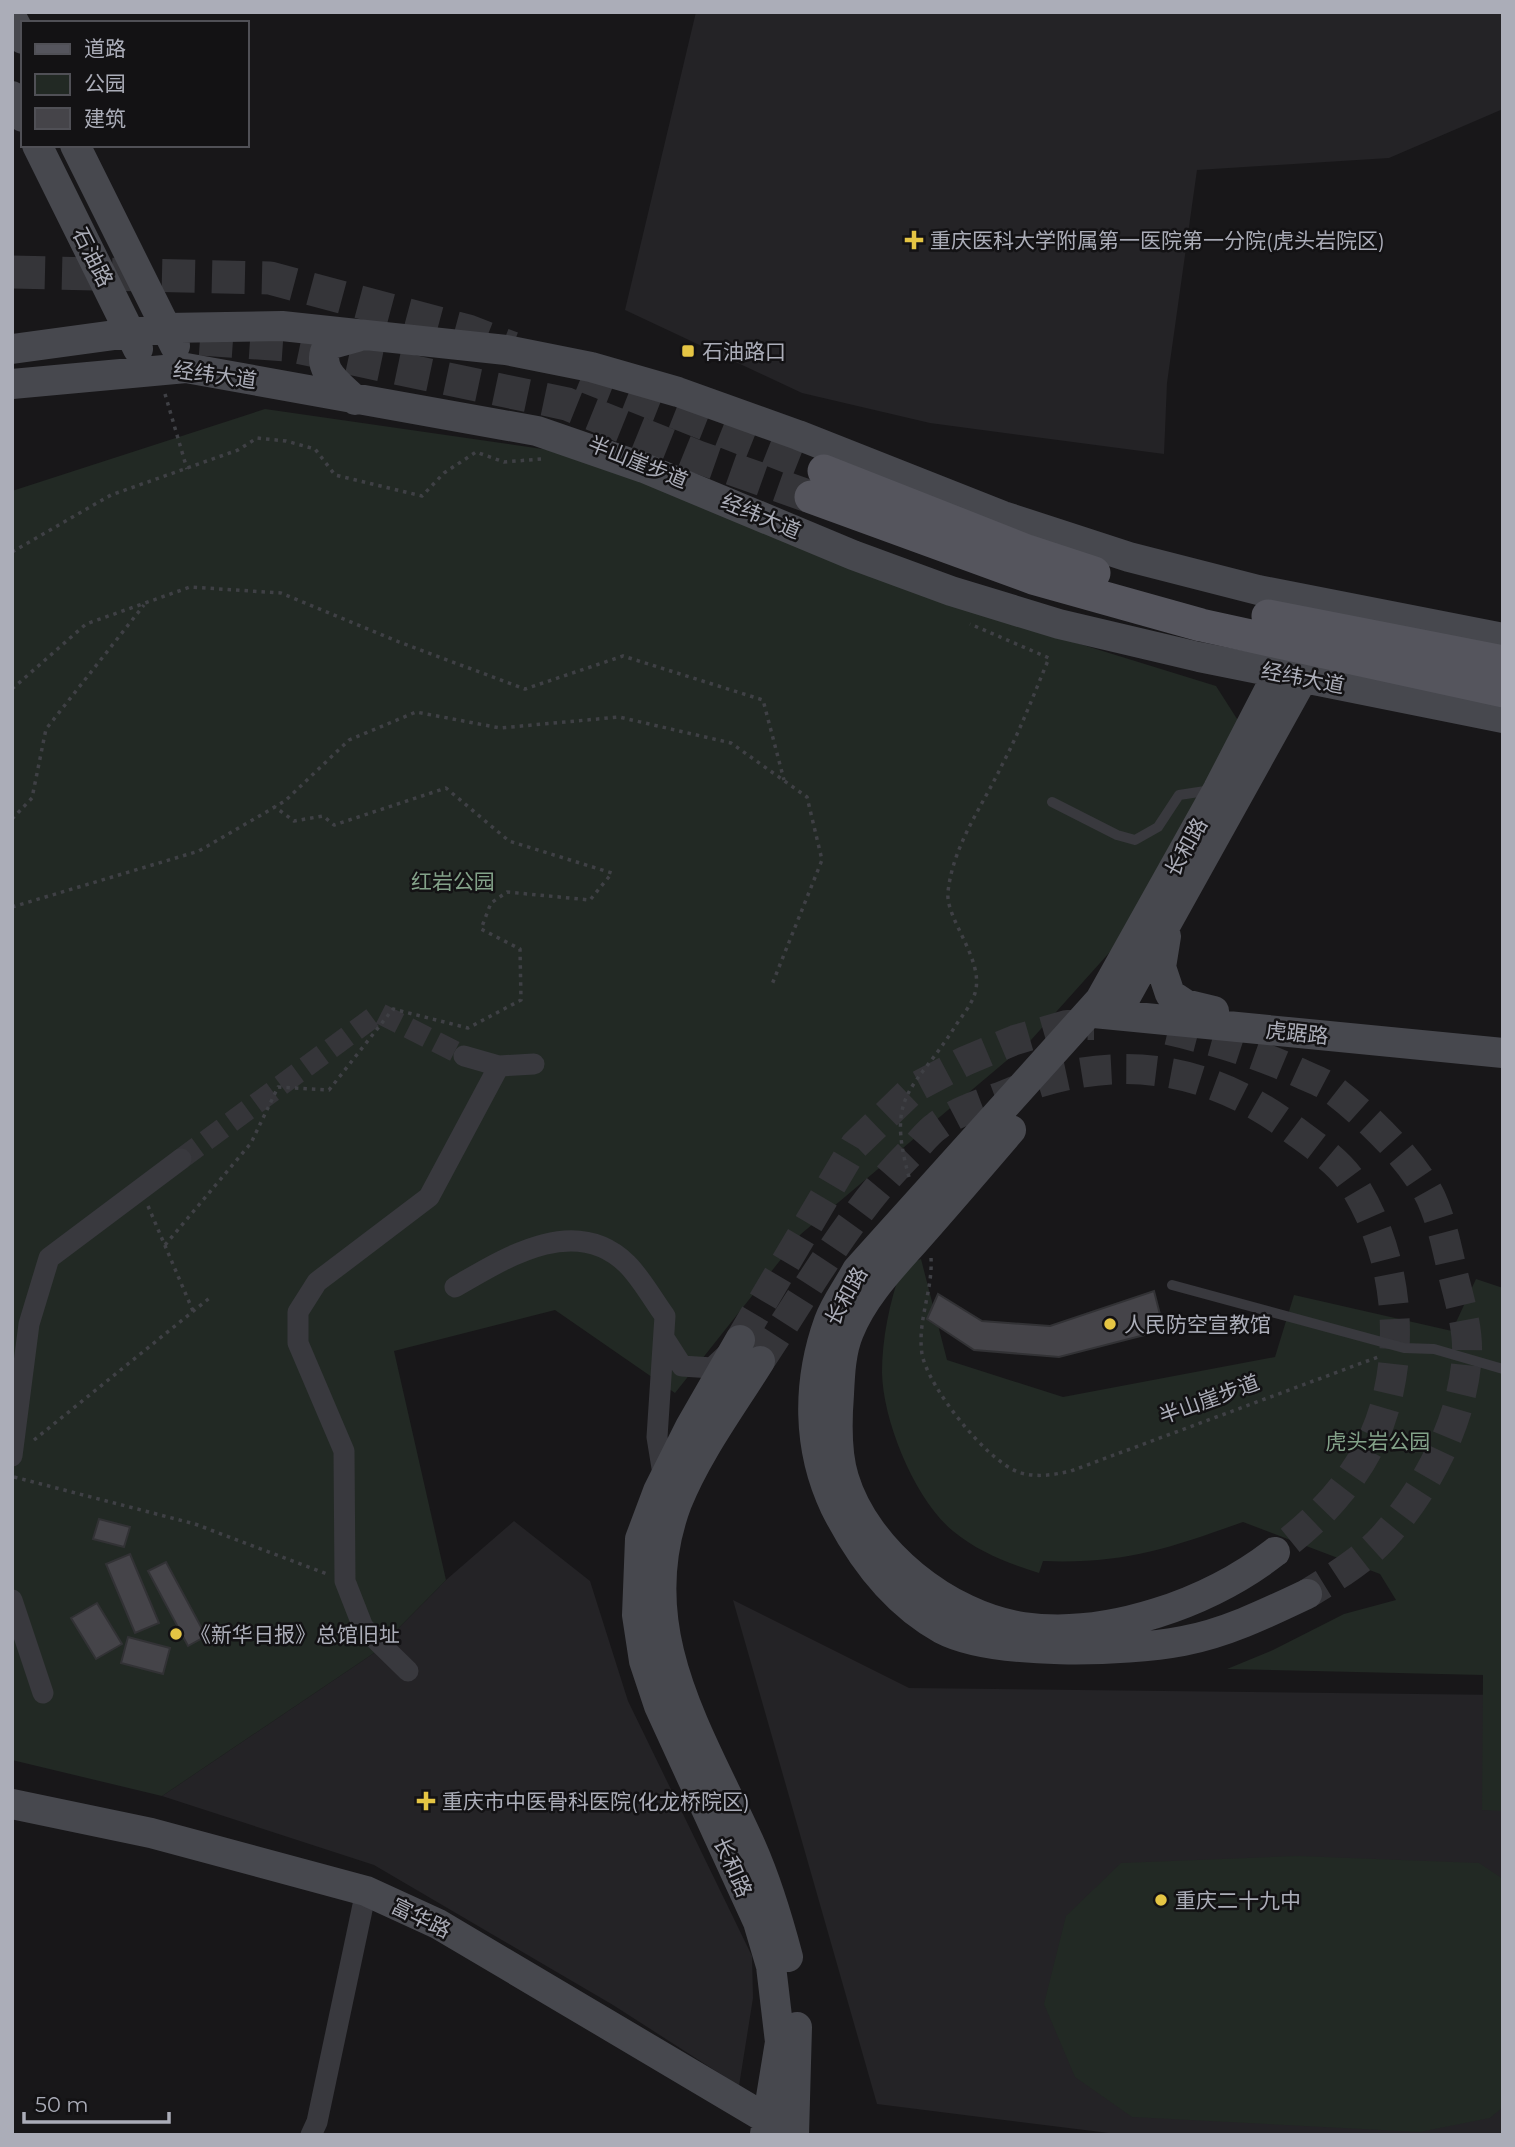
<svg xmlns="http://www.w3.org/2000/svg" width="1515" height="2147" viewBox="0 0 1515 2147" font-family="Montserrat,'Noto Sans SC',sans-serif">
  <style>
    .built { fill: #242326 }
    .green { fill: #222924 }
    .building { fill: #454449; stroke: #323235; stroke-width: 2 }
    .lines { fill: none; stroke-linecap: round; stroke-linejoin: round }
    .street-tunnel { stroke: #353539; stroke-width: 21; stroke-dasharray: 21 10; stroke-linecap: butt }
    .secondary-tunnel { stroke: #353539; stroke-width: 30; stroke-dasharray: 30 15; stroke-linecap: butt }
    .primary-tunnel { stroke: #353539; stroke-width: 33; stroke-dasharray: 33 17; stroke-linecap: butt }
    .path { stroke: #3f4045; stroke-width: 3.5; stroke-dasharray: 3.5 5; stroke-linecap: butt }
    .lane { stroke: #39393e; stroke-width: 10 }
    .street { stroke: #39393e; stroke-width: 21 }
    .secondary { stroke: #47484e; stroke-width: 30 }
    .primary { stroke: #55555d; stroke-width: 33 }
    .poi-dot { fill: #e5c544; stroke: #131214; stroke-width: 2.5 }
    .labels { text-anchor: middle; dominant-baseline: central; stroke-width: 5; stroke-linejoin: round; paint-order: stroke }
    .poi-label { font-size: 21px; fill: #abadb8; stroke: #131214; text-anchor: start }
    .street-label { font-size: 21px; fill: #abadb8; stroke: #131214 }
    .park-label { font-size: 21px; fill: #83a289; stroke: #131214 }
  </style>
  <rect width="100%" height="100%" fill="#181719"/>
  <path class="built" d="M696,12H1503V109L1389,158L1197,170L1167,383L1164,454L930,423L802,393L625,310Z
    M514,1521L590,1581L628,1701L752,1956L753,1998L739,2086L613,2005L374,1865L162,1796L374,1653L446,1580Z
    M733,1600L909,1688L1503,1695V2135H1125L877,2104Z"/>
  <path class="green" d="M265,409L605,458L928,597L1216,686L1239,722L1117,944L1031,1040L801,1234L675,1393L555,1310L394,1351L446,1580L374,1653L162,1796L12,1760V491Z
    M921,1259L947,1360L1063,1397L1275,1357L1294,1295L1452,1331L1476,1279L1503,1288V1811L1482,1810L1483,1675L1227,1669L1273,1650L1344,1614L1396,1600L1380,1574L1243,1522C1167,1549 1124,1564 1043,1561L1039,1573C1008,1563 978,1552 953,1531C915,1500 883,1421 882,1373C882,1338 890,1300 902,1267Z
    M1298,1856L1479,1863L1503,1879V2107L1490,2118L1420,2132L1132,2117L1075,2077L1044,2004L1066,1916L1121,1863Z"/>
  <path class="building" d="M1154,1291L1164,1330L1059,1357L974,1350L927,1319L938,1294L982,1321L1050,1326Z
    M99,1519L130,1527L124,1547L93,1539Z
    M130,1554L159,1623L135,1633L106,1564Z
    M166,1562L206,1636L188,1646L148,1571Z
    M97,1603L122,1644L96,1659L71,1618Z
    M128,1637L170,1648L163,1674L121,1663Z"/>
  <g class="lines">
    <path class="street-tunnel" d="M181,1159L379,1013L464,1056"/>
    <path class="secondary-tunnel" d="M1168,1030C1216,1041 1260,1054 1304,1075C1313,1079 1324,1083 1332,1089C1365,1114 1413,1160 1431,1198C1442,1222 1447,1249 1453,1274C1459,1299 1468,1327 1467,1353C1464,1419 1427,1489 1383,1538C1362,1561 1333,1578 1307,1594
      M740,1340L855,1145L914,1088L965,1061L1015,1040L1067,1025H1094
      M760,1361C808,1289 851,1211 912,1151C920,1143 928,1132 937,1126C958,1110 988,1102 1012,1092C1115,1052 1207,1064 1295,1131C1314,1145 1339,1162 1352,1182C1401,1257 1410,1367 1369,1447C1347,1490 1313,1524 1275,1552"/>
    <path class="primary-tunnel" d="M12,272L270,278L468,331L512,348
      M200,339L287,345L567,404L698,457L811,497
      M582,375L824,471"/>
    <path class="path" d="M165,394L187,469
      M12,552L111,495L238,450L257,438L286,441L315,449L335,475L422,496L444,473L476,452L504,462L541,459
      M12,689L86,624L190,587L281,593L399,642L525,689L623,656L763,700L784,780
      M12,819L32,798L46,729L144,605
      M12,907L199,851L285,801L349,740L416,712L500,728L619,717L731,743L807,797L822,860L771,987
      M909,1177C885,1091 915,1091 956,1025C962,1016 972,1004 975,993C985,960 945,919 948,892C953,845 982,807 1002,765C1020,731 1034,694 1049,658L970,624
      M148,1206L193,1311
      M165,1245L251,1143L278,1087L329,1090L393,1009L468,1028L521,1000L520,949L481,929L491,903L507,892L590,900L612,873L509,841L446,788L334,825L323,816L294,821L275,807
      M931,1258C933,1290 917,1321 922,1354C928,1387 986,1460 1018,1472C1035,1478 1053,1475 1071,1471L1378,1357
      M34,1440L212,1296
      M14,1477L195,1524L327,1574"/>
    <path class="lane" d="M1052,802L1117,835L1135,840L1158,827L1179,795L1212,790
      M1172,1285L1404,1348L1434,1349L1503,1369"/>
    <path class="street" d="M464,1056L499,1066L534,1064
      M455,1287C505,1258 575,1213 627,1264C642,1279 653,1300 665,1316L657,1437L664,1480
      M664,1338L682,1366L712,1368L729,1352
      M12,1456L29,1324L49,1258L181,1159
      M12,1600L43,1693
      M408,1671L363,1627L345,1581L344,1451L298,1343V1312L317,1282L429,1197L499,1066
      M311,2135L317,2122L366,1891"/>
    <path class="secondary" d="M12,18L23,39
      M12,96L23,117
      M37,145L138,349
      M75,145L175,346
      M12,349L166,328L282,326L506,350L591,367L678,392L798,435L1003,516L1129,557L1258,590L1503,638
      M12,384L186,368L537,431L644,468L853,555L951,591L1059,624L1199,657L1503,718
      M355,400C340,385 314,369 328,345L357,337
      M1278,673L1218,789L1100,1000L857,1270C848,1287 835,1304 829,1321C807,1382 807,1448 835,1507C859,1555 893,1602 942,1629C993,1656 1126,1652 1183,1641C1226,1633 1267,1613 1307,1594
      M1166,936L1161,967L1170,994L1185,1004L1214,1011
      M1124,1000L1303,678
      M1094,1013L1503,1053
      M1011,1130C981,1165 951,1200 921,1234C895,1264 864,1294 849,1332C841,1351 840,1373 839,1394C837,1420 836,1453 844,1478C866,1551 948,1616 1023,1627C1108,1639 1209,1603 1275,1552
      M740,1340L690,1427L658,1491L640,1539L637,1615L644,1661L659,1706L758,1922L771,1966L780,2042L765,2134
      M760,1361C732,1406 697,1453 677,1503C629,1631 701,1734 751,1846C767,1882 778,1919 788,1957
      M12,1804L151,1833L366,1891L438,1924L767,2119L787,2135
      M794,2135L797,2027"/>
    <path class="primary" d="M824,471L1027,551L1094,573
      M811,497L1033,578L1201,625L1503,691
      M1268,616L1503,662"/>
  </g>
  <g class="poi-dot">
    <path d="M910.5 229.5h7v7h7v7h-7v7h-7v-7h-7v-7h7z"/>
    <rect x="681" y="344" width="14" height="14" rx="3.5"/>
    <circle cx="1110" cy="1324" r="7"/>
    <circle cx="176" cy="1634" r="7"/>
    <path d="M422.5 1790.5h7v7h7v7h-7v7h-7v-7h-7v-7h7z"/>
    <circle cx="1161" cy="1900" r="7"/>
  </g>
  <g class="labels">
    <g class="poi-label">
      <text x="930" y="240">重庆医科大学附属第一医院第一分院(虎头岩院区)</text>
      <text x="702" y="351">石油路口</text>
      <text x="1124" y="1324">人民防空宣教馆</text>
      <text x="190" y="1634">《新华日报》总馆旧址</text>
      <text x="442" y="1801">重庆市中医骨科医院(化龙桥院区)</text>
      <text x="1175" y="1900">重庆二十九中</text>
    </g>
    <g class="street-label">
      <text transform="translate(93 257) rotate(63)">石油路</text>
      <text transform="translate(215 375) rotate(8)">经纬大道</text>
      <text transform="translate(638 462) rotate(22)">半山崖步道</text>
      <text transform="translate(761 516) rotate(23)">经纬大道</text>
      <text transform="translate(1303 678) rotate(11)">经纬大道</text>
      <text transform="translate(1186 847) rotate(-61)">长和路</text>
      <text transform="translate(1297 1033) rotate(6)">虎踞路</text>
      <text transform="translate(846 1296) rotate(-61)">长和路</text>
      <text transform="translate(1209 1399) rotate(-20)">半山崖步道</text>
      <text transform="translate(733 1867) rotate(66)">长和路</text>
      <text transform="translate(421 1918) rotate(26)">富华路</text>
    </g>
    <g class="park-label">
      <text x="453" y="881">红岩公园</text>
      <text x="1378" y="1441">虎头岩公园</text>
    </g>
  </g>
  <rect width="1515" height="2147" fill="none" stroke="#abadb8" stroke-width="28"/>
  <rect x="21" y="21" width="228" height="126" fill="#131214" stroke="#505056" stroke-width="2"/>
  <rect x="35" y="44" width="35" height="10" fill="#55555d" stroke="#505056" stroke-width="2"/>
  <text x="84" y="56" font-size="21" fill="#abadb8">道路</text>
  <rect x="35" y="74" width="35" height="21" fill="#222924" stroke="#505056" stroke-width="2"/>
  <text x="84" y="91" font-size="21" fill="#abadb8">公园</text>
  <rect x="35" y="108" width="35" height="21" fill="#454449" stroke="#505056" stroke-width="2"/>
  <text x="84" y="126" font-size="21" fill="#abadb8">建筑</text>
  <path d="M24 2112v10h145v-10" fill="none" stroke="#abadb8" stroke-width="3.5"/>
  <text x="35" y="2112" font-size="21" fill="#abadb8" stroke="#131214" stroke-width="5" paint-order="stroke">50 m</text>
</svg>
